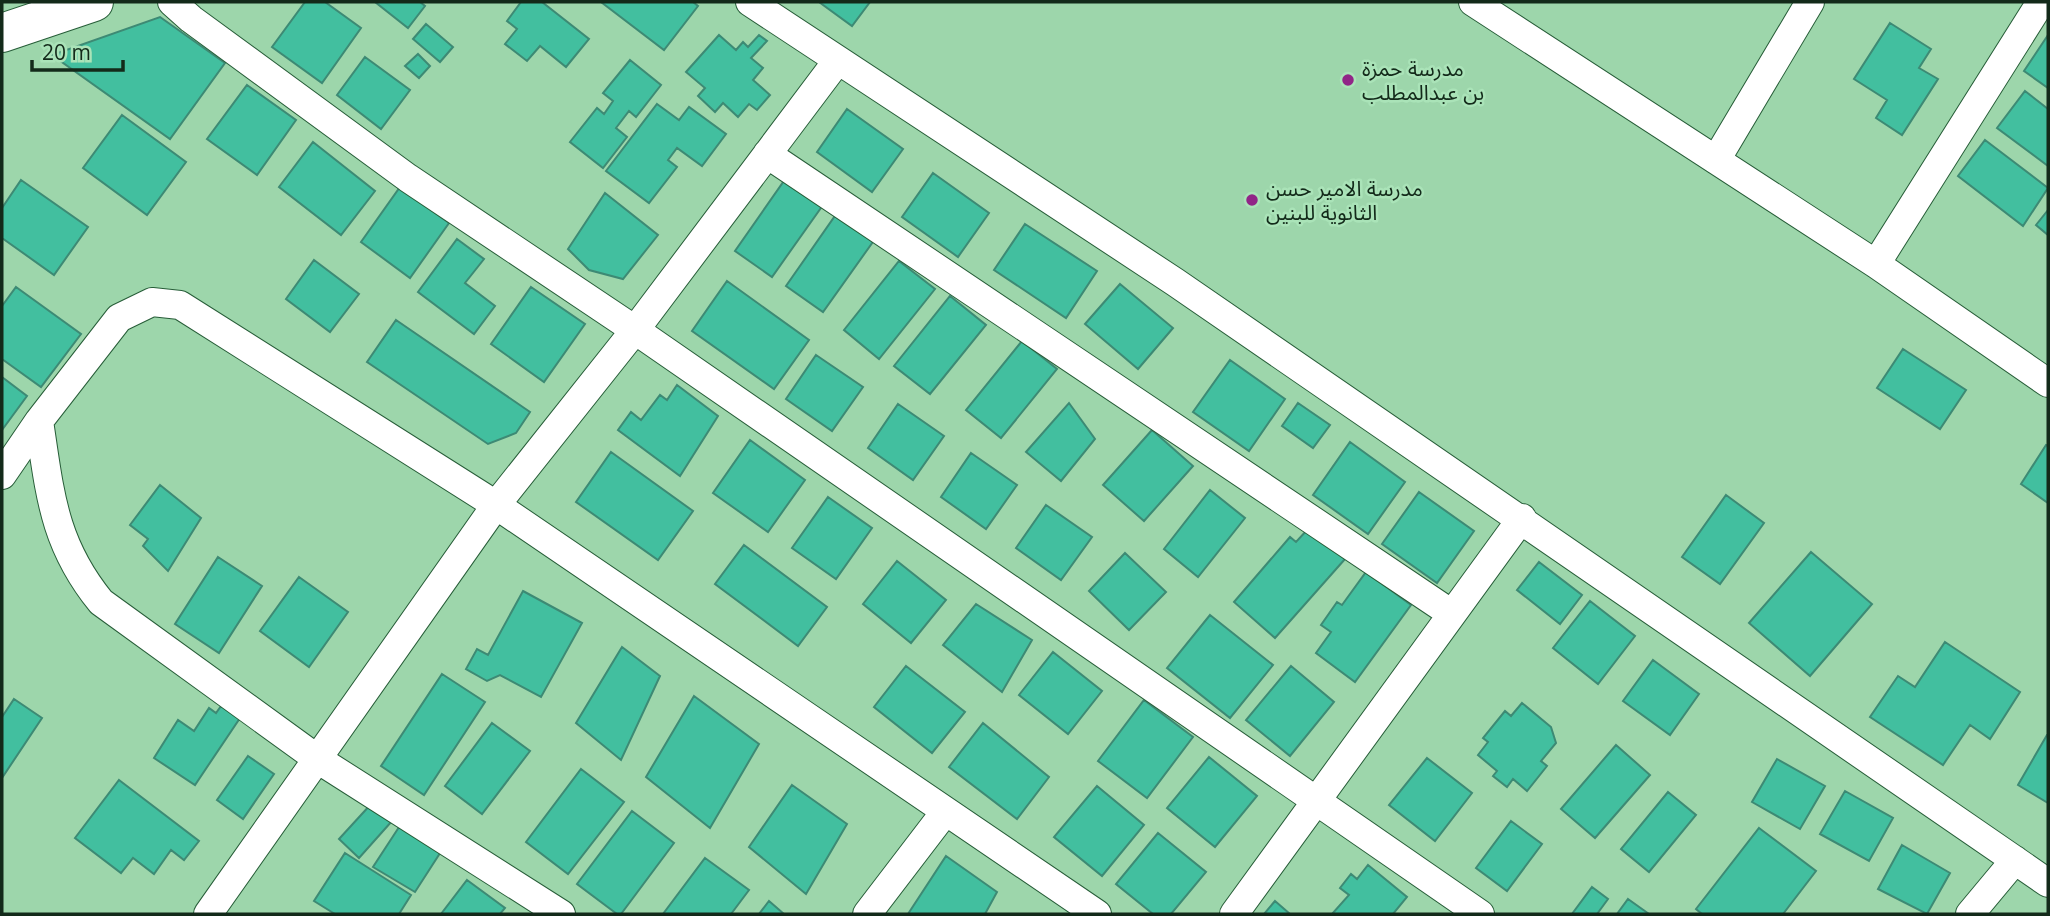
<svg xmlns="http://www.w3.org/2000/svg" width="2050" height="916" viewBox="0 0 2050 916" font-family="'Open Sans','Noto Sans Arabic',sans-serif">
  <style>
    .building { fill: #42bf9f; stroke: #3d8a74; stroke-width: 2 }
    .lines { fill: none; stroke-linecap: round; stroke-linejoin: round }
    .minor-casing { stroke: #275d38; stroke-width: 30 }
    .primary-casing { stroke: #275d38; stroke-width: 40 }
    .minor { stroke: #fff; stroke-width: 28 }
    .primary { stroke: #fff; stroke-width: 38 }
    .poi-dot { fill: #912587; stroke: #aae3b8; stroke-width: 2.5 }
    .labels { text-anchor: middle; dominant-baseline: central; stroke-width: 5; stroke-linejoin: round; paint-order: stroke }
    .poi-label { font-size: 21px; fill: #132a1a; stroke: #aae3b8; text-anchor: start }
  </style>
  <rect width="100%" height="100%" fill="#9dd6ab"/>
  <path class="building" d="M305,2H325L361,28L322,83L272,47Z
    M375,2H420L425,6L408,28Z
    M521,2H542L589,39L566,67L540,46L527,61L505,44L517,29L507,21Z
    M601,2H693L698,6L664,50Z
    M819,2H870L852,26Z
    M160,17L225,63L170,139L52,55Z
    M1890,23L1931,49L1919,68L1938,79L1902,135L1876,118L1887,100L1854,79Z
    M426,24L453,47L440,62L413,39Z
    M719,35L736,50L743,42L748,47L759,35L767,41L751,58L763,68L753,80L770,95L757,110L749,104L738,117L723,103L715,112L698,96L705,88L686,72Z
    M2048,35V88L2024,71Z
    M418,54L430,66L419,78L405,66Z
    M365,57L410,90L381,129L337,95Z
    M630,60L661,85L636,117L629,111L616,128L627,137L603,168L570,142L597,108L604,114L613,101L603,93Z
    M247,85L296,120L257,175L207,139Z
    M2025,91L2048,109V166L1997,128Z
    M657,104L679,120L689,107L726,134L702,166L677,148L668,160L677,167L649,203L606,171Z
    M847,109L903,149L872,192L817,152Z
    M122,115L186,162L147,215L83,168Z
    M1985,140L2048,188L2023,226L1958,176Z
    M313,142L375,191L341,235L279,187Z
    M933,173L989,213L958,257L902,217Z
    M786,178L823,205L772,277L735,251Z
    M21,180L88,227L54,275L2,238V208Z
    M400,187L449,223L410,278L361,242Z
    M605,193L658,235L623,279L589,270L568,249Z
    M2048,210V235L2036,225Z
    M837,213L875,239L823,312L786,286Z
    M1025,224L1097,271L1066,318L994,270Z
    M457,239L484,259L465,283L495,306L474,334L418,292Z
    M314,260L359,294L330,332L286,299Z
    M899,261L935,289L879,359L844,330Z
    M727,281L809,340L774,389L692,331Z
    M1120,284L1173,328L1138,369L1085,324Z
    M16,287L81,334L41,387L2,359V306Z
    M531,287L585,324L544,382L491,344Z
    M950,296L986,325L930,394L894,366Z
    M396,320L530,412L516,433L488,444L367,362Z
    M1022,341L1057,369L1001,438L966,410Z
    M1903,349L1966,390L1940,429L1877,388Z
    M816,355L863,387L832,431L786,399Z
    M1230,360L1285,399L1249,451L1193,412Z
    M2,377L27,396L2,430Z
    M677,385L718,416L680,476L618,430L631,412L641,420L660,395L667,400Z
    M1069,403L1095,439L1061,481L1026,452Z
    M1298,403L1330,425L1313,448L1282,426Z
    M898,404L944,436L913,480L868,448Z
    M1152,430L1193,466L1144,521L1103,485Z
    M750,440L805,480L768,532L713,493Z
    M1350,442L1405,482L1368,534L1313,495Z
    M2046,445L2048,446V503L2021,484Z
    M611,452L693,511L658,560L576,502Z
    M971,453L1017,485L986,529L941,497Z
    M160,485L201,518L168,571L143,546L148,539L130,525Z
    M1210,490L1245,518L1198,577L1164,549Z
    M1419,492L1474,531L1437,583L1382,544Z
    M1726,495L1764,523L1720,584L1682,557Z
    M828,497L872,528L836,579L792,548Z
    M1046,505L1092,537L1061,580L1016,548Z
    M1309,528L1345,559L1275,638L1234,602L1290,537L1296,542Z
    M744,545L827,607L798,646L715,584Z
    M1811,552L1872,604L1810,676L1749,623Z
    M1125,553L1166,592L1129,630L1089,591Z
    M218,557L262,586L219,653L175,624Z
    M897,561L946,600L911,643L863,604Z
    M1539,562L1582,595L1560,624L1517,590Z
    M1366,572L1411,605L1355,682L1316,653L1331,632L1321,625L1337,602L1342,605Z
    M299,577L348,612L309,667L260,631Z
    M523,591L582,623L541,697L500,675L487,681L466,669L477,649L488,655Z
    M1590,601L1635,636L1598,684L1553,648Z
    M976,604L1032,640L1002,692L943,645Z
    M1210,615L1273,665L1230,718L1167,668Z
    M1945,642L2020,692L1990,739L1970,725L1943,765L1870,717L1898,676L1915,687Z
    M622,647L660,676L621,760L576,723Z
    M1053,652L1102,691L1068,734L1019,695Z
    M1653,660L1699,694L1670,735L1623,701Z
    M906,666L965,712L932,753L874,707Z
    M1291,666L1334,702L1290,756L1246,720Z
    M442,674L485,702L424,795L381,766Z
    M694,696L759,744L710,828L646,777Z
    M14,699L42,718L2,778V717Z
    M1144,700L1193,737L1147,798L1098,761Z
    M1522,703L1551,727L1556,743L1541,761L1547,766L1527,791L1513,779L1507,787L1493,776L1497,771L1478,755L1488,742L1483,738L1505,711L1511,716Z
    M221,706L240,718L195,785L154,758L178,720L194,731L209,708L216,713Z
    M492,723L530,751L482,814L445,786Z
    M983,723L1049,777L1017,819L949,767Z
    M2047,735H2048V803L2018,785Z
    M1616,745L1650,775L1595,838L1561,809Z
    M248,756L274,774L243,819L217,800Z
    M1209,757L1257,796L1215,847L1167,808Z
    M1427,758L1472,793L1435,841L1389,805Z
    M1777,759L1825,786L1800,829L1752,802Z
    M581,769L624,802L568,874L526,842Z
    M119,780L199,841L184,860L171,850L154,874L133,858L121,873L75,838Z
    M792,785L847,824L806,894L749,847Z
    M1097,786L1144,825L1102,876L1054,837Z
    M1845,791L1893,818L1869,861L1820,834Z
    M1668,792L1696,815L1649,872L1621,849Z
    M372,803L392,821L359,858L339,839Z
    M632,811L674,843L621,914H617L577,884Z
    M1511,821L1542,844L1507,891L1476,868Z
    M401,824L442,850L415,892L373,867Z
    M1759,828L1816,871L1783,914H1702L1696,909Z
    M1158,833L1206,872L1171,914H1153L1116,884Z
    M1902,845L1950,873L1927,914L1878,889Z
    M345,853L411,895L399,914H335L314,901Z
    M946,856L997,892L985,914H908Z
    M705,858L749,890L731,914H663Z
    M1368,865L1407,897L1393,914H1332L1349,895L1340,888L1351,874L1357,879Z
    M467,880L505,908L500,914H441Z
    M1592,887L1608,899L1597,914H1572Z
    M1628,899L1649,914H1617Z
    M769,901L784,914H759Z
    M1275,901L1290,914H1264Z"/>
  <g class="lines">
    <g class="minor-casing">
      <path id="minor" d="M172,2L191,19L408,178L635,330L1480,914
        M750,2L1175,282L2048,883
        M1473,2L1876,264L2048,383
        M767,154L1452,614
        M1716,160L1810,2
        M1876,264L2041,2
        M39,421C50,493 53,543 101,602L319,760L561,914
        M2,475L39,421L119,318L152,302L180,305L496,505L1097,914
        M208,914L496,505L635,330L838,60
        M867,914L945,812
        M1234,914L1522,518
        M1970,914L2015,860"/>
    </g>
    <g class="primary-casing">
      <path id="primary" d="M2,33L94,2"/>
    </g>
    <use href="#minor" class="minor"/>
    <use href="#primary" class="primary"/>
  </g>
  <g class="poi-dot">
    <circle cx="1348" cy="80" r="7"/>
    <circle cx="1252" cy="200" r="7"/>
  </g>
  <g class="labels">
    <g class="poi-label">
      <text x="1362" y="68">مدرسة حمزة<tspan x="1362" dy="24">بن عبدالمطلب</tspan></text>
      <text x="1266" y="188">مدرسة الامير حسن<tspan x="1266" dy="24">الثانوية للبنين</tspan></text>
    </g>
  </g>
  <rect width="2050" height="916" fill="none" stroke="#132a1a" stroke-width="7"/>
  <path d="M32 60v10h91v-10" fill="none" stroke="#132a1a" stroke-width="3.5"/>
  <text x="42" y="60" font-size="21" fill="#132a1a" stroke="#aae3b8" stroke-width="5" paint-order="stroke">20 m</text>
</svg>
